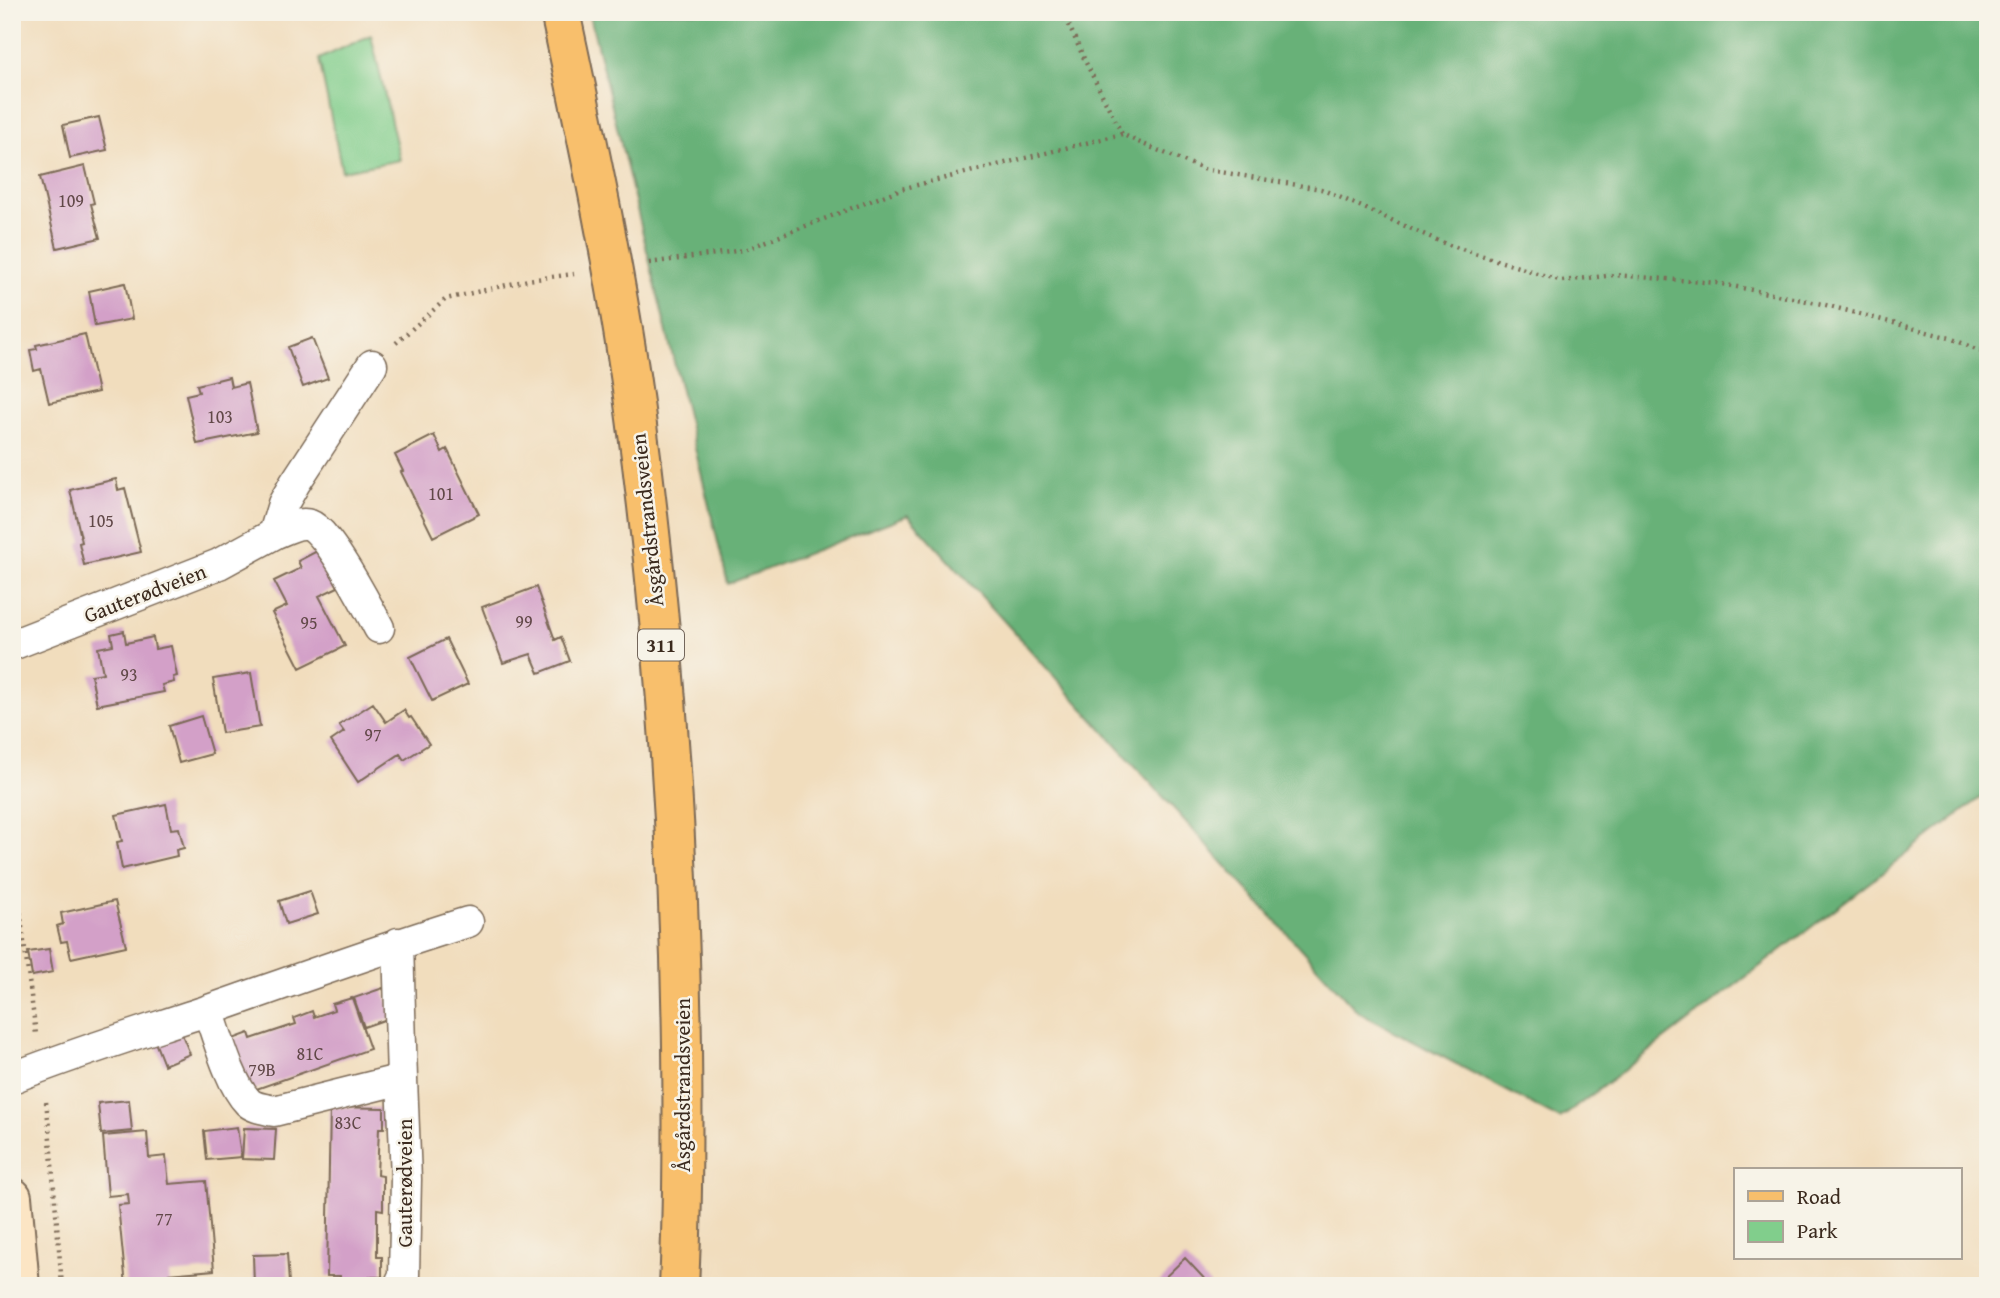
<svg xmlns="http://www.w3.org/2000/svg" width="2000" height="1298" viewBox="0 0 2000 1298" font-family="'Gentium Book Plus',serif">
  <style>
    .green { fill: #81ce8c; stroke: #5e7c55; stroke-width: 2 }
    .forest { fill: #68b178; stroke: #526e4b; stroke-width: 2 }
    .building { fill: #d3a0c8 }
    .lines { fill: none; stroke-linecap: round; stroke-linejoin: round }
    .minor-casing { stroke: #7b6956; stroke-width: 33 }
    .secondary-casing { stroke: #7b6956; stroke-width: 42 }
    .primary-casing { stroke: #7b6956; stroke-width: 42 }
    .path { stroke: #7b6956; stroke-width: 4.5; stroke-dasharray: 2 5; stroke-linecap: butt }
    .minor { stroke: #fff; stroke-width: 30 }
    .secondary { stroke: #fce5c4; stroke-width: 38 }
    .primary { stroke: #f8bf6c; stroke-width: 38 }
    .labels { text-anchor: middle; dominant-baseline: central; stroke-width: 5; stroke-linejoin: round; paint-order: stroke }
    .number-label { font-size: 18px; fill: #614848 }
    .shield { fill: #f7f3e8; stroke: #73665b; stroke-width: 2 }
    .shield-label { font-size: 19px; font-weight: bold; fill: #3b2a1e }
    .street-label { font-size: 21px; fill: #3b2a1e; stroke: #f7f3e8 }
  </style>
  <rect width="100%" height="100%" fill="#f7f3e8"/>
  <filter id="ink" filterUnits="userSpaceOnUse"><feTurbulence type="fractalNoise" baseFrequency=".0143" numOctaves="2"/><feDisplacementMap in="SourceGraphic" scale="14" xChannelSelector="R" yChannelSelector="G"/><feConvolveMatrix kernelMatrix="1 2 1 2 8 2 1 2 1" color-interpolation-filters="sRGB"/></filter>
  <filter id="wash" filterUnits="userSpaceOnUse"><feTurbulence type="fractalNoise" baseFrequency=".00686" numOctaves="4" result="noise"/><feDisplacementMap in="SourceGraphic" scale="28" xChannelSelector="R" yChannelSelector="G"/><feGaussianBlur stdDeviation="1.57" result="paint"/><feColorMatrix in="noise" values="0 0 0 0 0 0 0 0 0 0 0 0 0 0 0 0 0 1.4 0 .05"/><feComposite in="paint" operator="in"/></filter>
  <g filter="url(#wash)">
    <rect width="100%" height="100%" fill="#f1ddbd"/>
    <path class="green" d="M371,35L400,160L342,171L319,59Z"/>
    <path class="forest" d="M589,12H1988V792L1560,1119L1358,1012L908,515L728,584Z"/>
    <g id="blocks">
      <path class="building" d="M99,117L107,150L70,158L63,125Z
        M85,166L94,203L91,204L100,238L57,248L40,177Z
        M125,283L132,319L95,326L89,291Z
        M85,334L98,392L49,403L41,369L34,371L30,350L37,349L36,345Z
        M312,338L328,378L303,387L288,347Z
        M229,377L231,387L247,383L257,432L197,444L186,395L199,392L197,385Z
        M434,435L442,452L447,449L479,514L433,537L401,472L403,471L395,455Z
        M116,479L118,490L125,488L141,552L84,565L79,543L82,542L70,490Z
        M319,550L338,587L319,596L345,646L300,668L272,613L287,606L274,581L301,568L298,561Z
        M536,587L555,640L561,637L570,661L539,673L531,654L503,663L482,607Z
        M124,631L126,643L153,637L155,649L171,646L177,676L173,677L174,682L162,685L164,692L97,705L91,675L103,673L98,648L113,645L111,634Z
        M446,639L468,684L432,701L410,657Z
        M251,673L260,727L222,733L213,679Z
        M373,703L386,722L404,710L409,718L411,717L429,744L404,760L400,754L358,782L331,741L344,732L339,725Z
        M201,716L212,754L179,763L169,726Z
        M166,804L171,829L179,828L184,848L176,850L177,856L122,869L117,842L122,841L116,815Z
        M310,891L318,914L286,924L279,901Z
        M115,901L126,946L71,958L67,941L61,942L57,926L63,924L61,913Z
        M49,949L53,972L32,976L28,952Z
        M383,988L393,1017L364,1027L354,998Z
        M352,998L370,1049L248,1092L230,1040L249,1033L251,1039L296,1024L294,1018L312,1011L314,1017L334,1010L332,1004Z
        M181,1032L190,1054L164,1065L155,1042Z
        M129,1100L132,1131L101,1134L98,1103Z
        M330,1107L384,1108V1128H379L377,1175L383,1176V1210L377,1209V1257H382V1277H370V1286H340V1276H327Z
        M237,1127L241,1157L207,1160L204,1131Z
        M244,1128L276,1129L274,1160L242,1159Z
        M147,1132L149,1158L166,1156L169,1184L206,1181L214,1270L169,1274L170,1286H126L118,1205L129,1204L128,1194L108,1196L103,1136Z
        M287,1254L289,1283L254,1285L253,1255Z
        M1185,1258L1211,1286H1156Z"/>
    </g>
  </g>
  <g filter="url(#ink)">
    <use href="#blocks" fill-opacity="0" stroke="#7b6956" stroke-width="2"/>
    <g class="lines">
      <g class="minor-casing">
        <path id="minor" d="M274,534C284,530 299,521 310,525C328,531 369,609 379,628
          M12,645L219,564L274,534L283,504L295,483L372,365
          M208,1010C217,1035 230,1084 248,1102C254,1108 266,1109 274,1111L402,1079L398,943
          M12,1078C77,1052 143,1032 209,1010C295,980 380,949 468,922
          M399,1286L404,1275L406,1179L402,1079"/>
      </g>
      <g class="secondary-casing">
        <path id="secondary" d="M12,1197L20,1286"/>
      </g>
      <g class="primary-casing">
        <path id="primary" d="M560,12C589,147 618,281 636,418C664,626 679,837 682,1047C683,1127 683,1206 679,1286"/>
      </g>
      <path class="path" d="M1063,12L1086,63L1122,134L1138,142L1203,169L1321,189L1446,244L1562,281L1614,275L1717,283L1822,304L1950,338L1988,354
        M649,263L744,250L901,189L1122,134
        M396,343L446,299L528,280L574,274
        M12,850L36,1034
        M46,1102L49,1127L62,1286"/>
      <use href="#minor" class="minor"/>
      <use href="#secondary" class="secondary"/>
      <use href="#primary" class="primary"/>
    </g>
  </g>
  <g class="labels">
    <g class="number-label">
      <text x="71" y="200">109</text>
      <text x="220" y="416">103</text>
      <text x="441" y="493">101</text>
      <text x="101" y="520">105</text>
      <text x="524" y="621">99</text>
      <text x="309" y="622">95</text>
      <text x="129" y="674">93</text>
      <text x="373" y="734">97</text>
      <text x="310" y="1053">81C</text>
      <text x="262" y="1069">79B</text>
      <text x="348" y="1122">83C</text>
      <text x="164" y="1218">77</text>
    </g>
    <rect class="shield" x="638" y="629.5" width="46" height="31" rx="5"/>
    <g class="shield-label">
      <text x="661" y="645">311</text>
    </g>
    <g class="street-label">
      <text transform="translate(647 520) rotate(-96)">Åsgårdstrandsveien</text>
      <text transform="translate(145 593) rotate(-21)">Gauterødveien</text>
      <text transform="translate(682 1085) rotate(-90)">Åsgårdstrandsveien</text>
      <text transform="translate(404 1183) rotate(-90)">Gauterødveien</text>
    </g>
  </g>
  <rect width="2000" height="1298" fill="none" stroke="#f7f3e8" stroke-width="42"/>
  <rect x="1734" y="1168" width="228" height="91" fill="#f7f3e8" stroke="#aca397" stroke-width="2"/>
  <rect x="1748" y="1191" width="35" height="10" fill="#f8bf6c" stroke="#aca397" stroke-width="2"/>
  <text x="1797" y="1204" font-size="21" fill="#3b2a1e">Road</text>
  <rect x="1748" y="1221" width="35" height="21" fill="#81ce8c" stroke="#aca397" stroke-width="2"/>
  <text x="1797" y="1238" font-size="21" fill="#3b2a1e">Park</text>
</svg>
